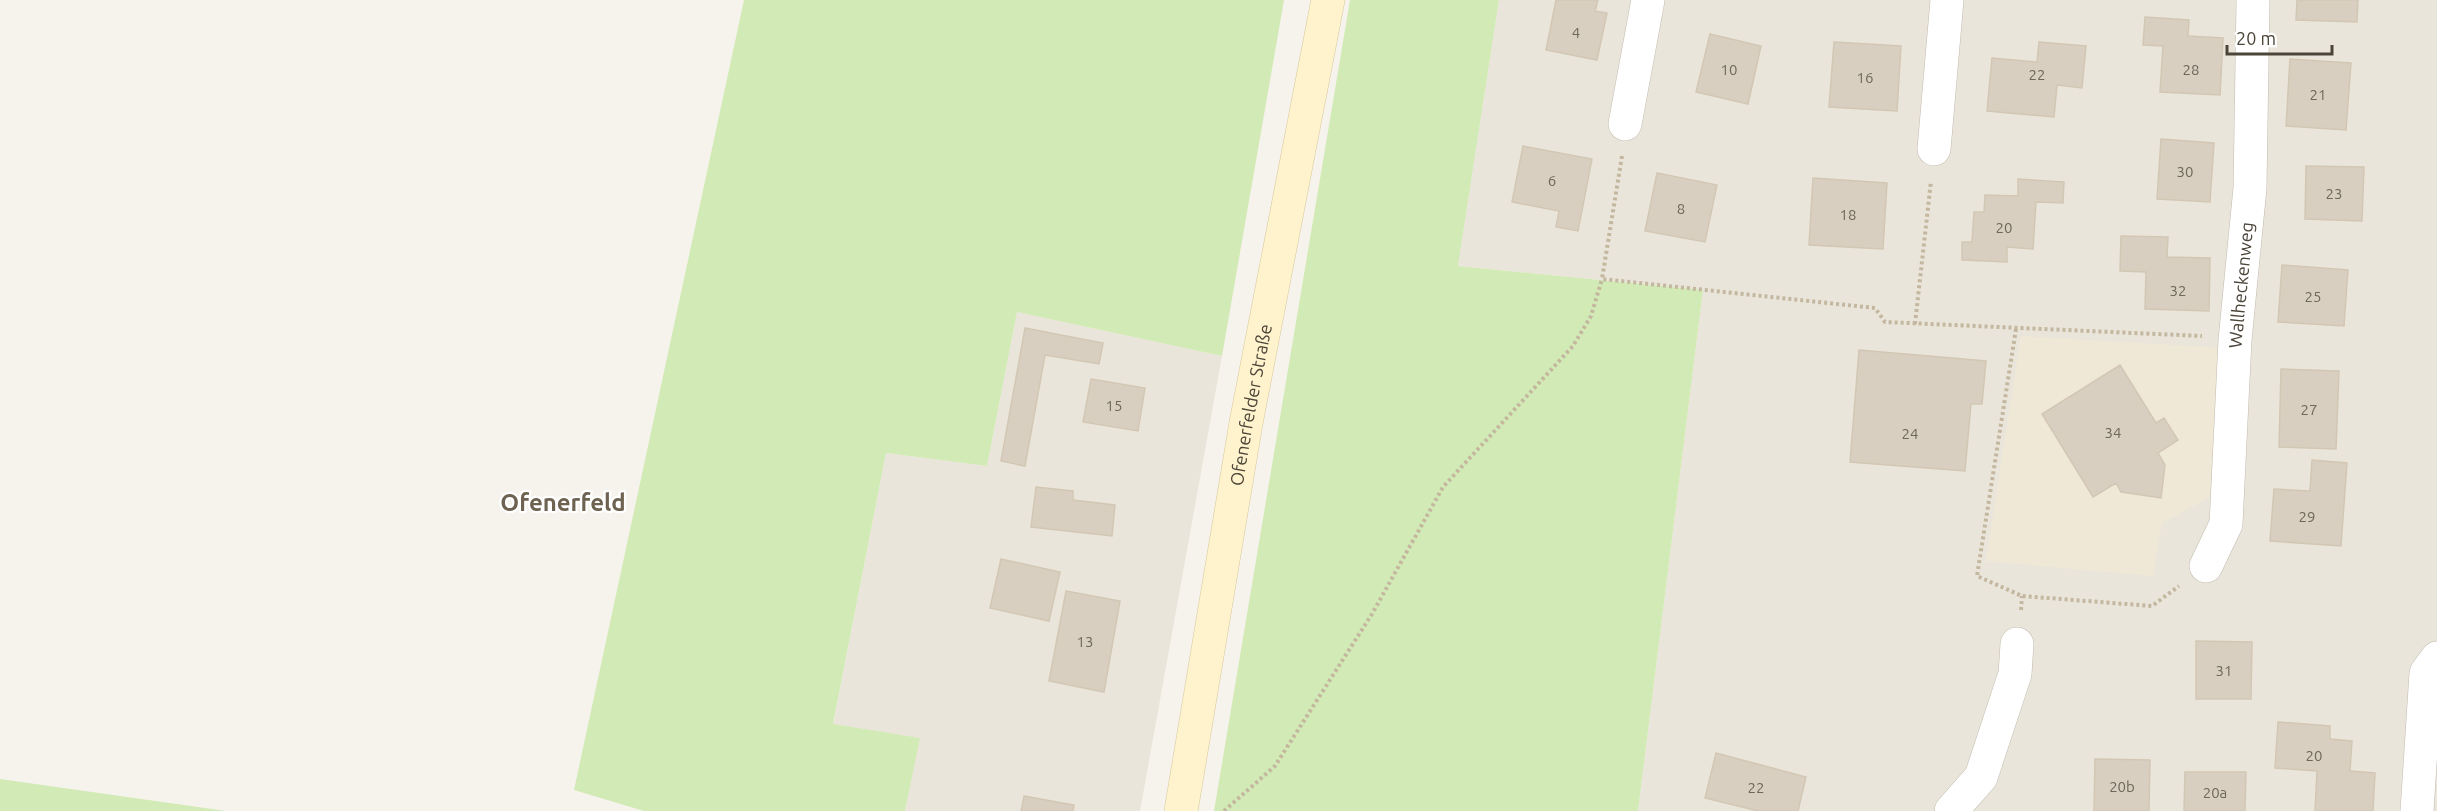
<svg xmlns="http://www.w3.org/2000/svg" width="2437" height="811" viewBox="0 0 2437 811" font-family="Ubuntu,sans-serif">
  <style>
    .residential { fill: #eae5da }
    .education { fill: #efe8d6 }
    .green { fill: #d2eab5 }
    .building { fill: #d8cfc1; stroke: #d3c7b4; stroke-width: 1.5 }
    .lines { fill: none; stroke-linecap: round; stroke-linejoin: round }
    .street-casing { stroke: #c2bbae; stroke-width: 34 }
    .secondary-casing { stroke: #d6c79b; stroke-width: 34 }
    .path { stroke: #c4b79f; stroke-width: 4; stroke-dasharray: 3 3; stroke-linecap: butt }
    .street { stroke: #fff; stroke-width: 33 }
    .secondary { stroke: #fff3cd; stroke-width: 33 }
    .labels { text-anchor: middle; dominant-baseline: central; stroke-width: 4.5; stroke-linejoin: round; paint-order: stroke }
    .number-label { font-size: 15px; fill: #6e675b }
    .street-label { font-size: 18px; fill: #4b4439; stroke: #fff }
    .district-label { font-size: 24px; font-weight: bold; fill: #6e6250; stroke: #fff }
  </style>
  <rect width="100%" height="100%" fill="#f6f3ec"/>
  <path class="residential" d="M1499,0H2437V811H1638L1703,290L1458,266Z
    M1017,312L1222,356L1140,811H905L919,738L833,725L886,453L987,466Z"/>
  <path class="education" d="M2021,336L2224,348L2221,491L2162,523L2153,576L1986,561Z"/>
  <path class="green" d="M744,0H1284L1222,356L1017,312L987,466L886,453L833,724L920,738L905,811H644L574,790Z
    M1350,0H1499L1458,266L1703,290L1638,811H1214Z
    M0,779L226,811H0Z"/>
  <path class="building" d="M1556,0H1598L1595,11L1607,13L1597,60L1546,50Z
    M2297,0H2358L2357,22L2296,20Z
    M2145,17L2189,20L2188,36L2223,38L2220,95L2160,92L2163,46L2143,45Z
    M1710,34L1761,46L1748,104L1696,92Z
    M1834,42L1901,46L1897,111L1829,107Z
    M2039,42L2086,46L2082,88L2057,85L2054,117L1987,111L1992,58L2037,62Z
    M2290,59L2351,63L2346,130L2286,126Z
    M2161,139L2214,143L2210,202L2157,199Z
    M1523,146L1592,159L1578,231L1556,227L1559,211L1512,202Z
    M2306,166L2364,167L2362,221L2305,219Z
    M1657,173L1717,185L1705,242L1645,231Z
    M1813,178L1887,183L1883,249L1809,245Z
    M2018,179L2064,182L2063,203L2036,202L2033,249L2007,247V262L1962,260V242H1972L1974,212H1984L1985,195L2018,196Z
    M2121,236L2168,237L2167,257L2210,258L2209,311L2145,309L2146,272L2120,271Z
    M2282,265L2348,270L2344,326L2278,322Z
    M1025,328L1103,343L1099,364L1045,355L1025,466L1001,461Z
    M1859,350L1986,361L1982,404H1971L1965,471L1850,462Z
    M2120,365L2156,423L2164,418L2178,440L2158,453L2165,465L2161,498L2121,492L2116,483L2093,497L2042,414Z
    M2281,369L2339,371L2336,449L2279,447Z
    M1091,379L1145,388L1138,431L1083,422Z
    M2312,460L2347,463L2341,546L2270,541L2274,489L2310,491Z
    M1036,487L1073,491V500L1115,505L1112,536L1031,527Z
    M1001,559L1060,572L1049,621L990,608Z
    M1066,591L1120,601L1104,692L1049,681Z
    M2196,641L2252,642L2251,699H2196Z
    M2278,722L2330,726V739L2352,741L2350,771L2375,773L2373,811H2315L2317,771L2275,768Z
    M1716,753L1806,777L1798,811H1758L1705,798Z
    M2095,759L2150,760L2149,811H2094Z
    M2185,772H2246L2245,811H2184Z
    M1024,796L1074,805L1073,811H1021Z"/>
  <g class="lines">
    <g class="street-casing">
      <g id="street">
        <path d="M1625,124L1648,0"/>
        <path d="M1934,149L1947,0"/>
        <path id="s1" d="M2206,566L2226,524L2235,340L2250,188L2253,0"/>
        <path d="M1951,811L1981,777L2015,674L2017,644"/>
        <path d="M2417,811L2426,673L2437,658"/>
      </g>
    </g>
    <g class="secondary-casing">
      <g id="secondary">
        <path id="s2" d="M1181,811L1246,423L1328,0"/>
      </g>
    </g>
    <path class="path" d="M1622,156L1602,279L1875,308L1885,322L2202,336
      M1915,324L1931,181
      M2016,329L1977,576L2022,596L2152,606L2179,586
      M2021,610L2022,596
      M1224,811L1275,766L1372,614L1443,487L1573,346L1591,316L1602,279"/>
    <use href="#street" class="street"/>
    <use href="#secondary" class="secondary"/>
  </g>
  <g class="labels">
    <g class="number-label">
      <text x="1576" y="32">4</text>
      <text x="1729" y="69">10</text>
      <text x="2191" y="69">28</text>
      <text x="2037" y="74">22</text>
      <text x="1865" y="77">16</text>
      <text x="2318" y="94">21</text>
      <text x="2185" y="171">30</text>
      <text x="1552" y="180">6</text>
      <text x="2334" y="193">23</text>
      <text x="1681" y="208">8</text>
      <text x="1848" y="214">18</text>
      <text x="2004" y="227">20</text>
      <text x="2178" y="290">32</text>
      <text x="2313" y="296">25</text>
      <text x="1114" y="405">15</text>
      <text x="2309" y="409">27</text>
      <text x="2113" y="432">34</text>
      <text x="1910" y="433">24</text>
      <text x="2307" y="516">29</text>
      <text x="1085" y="641">13</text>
      <text x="2224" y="670">31</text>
      <text x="2314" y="755">20</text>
      <text x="2122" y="786">20b</text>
      <text x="1756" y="787">22</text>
      <text x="2215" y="792">20a</text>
    </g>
    <g class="street-label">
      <text stroke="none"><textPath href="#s1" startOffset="286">Wallheckenweg</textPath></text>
      <text stroke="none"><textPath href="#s2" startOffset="412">Ofenerfelder Straße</textPath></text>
    </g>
    <g class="district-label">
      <text x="563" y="502">Ofenerfeld</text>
    </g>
  </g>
  <path d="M2227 45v9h105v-9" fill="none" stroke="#4b4439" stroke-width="3"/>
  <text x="2236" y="45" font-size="18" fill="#4b4439" stroke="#ffffff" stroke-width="4.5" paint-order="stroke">20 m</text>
</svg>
